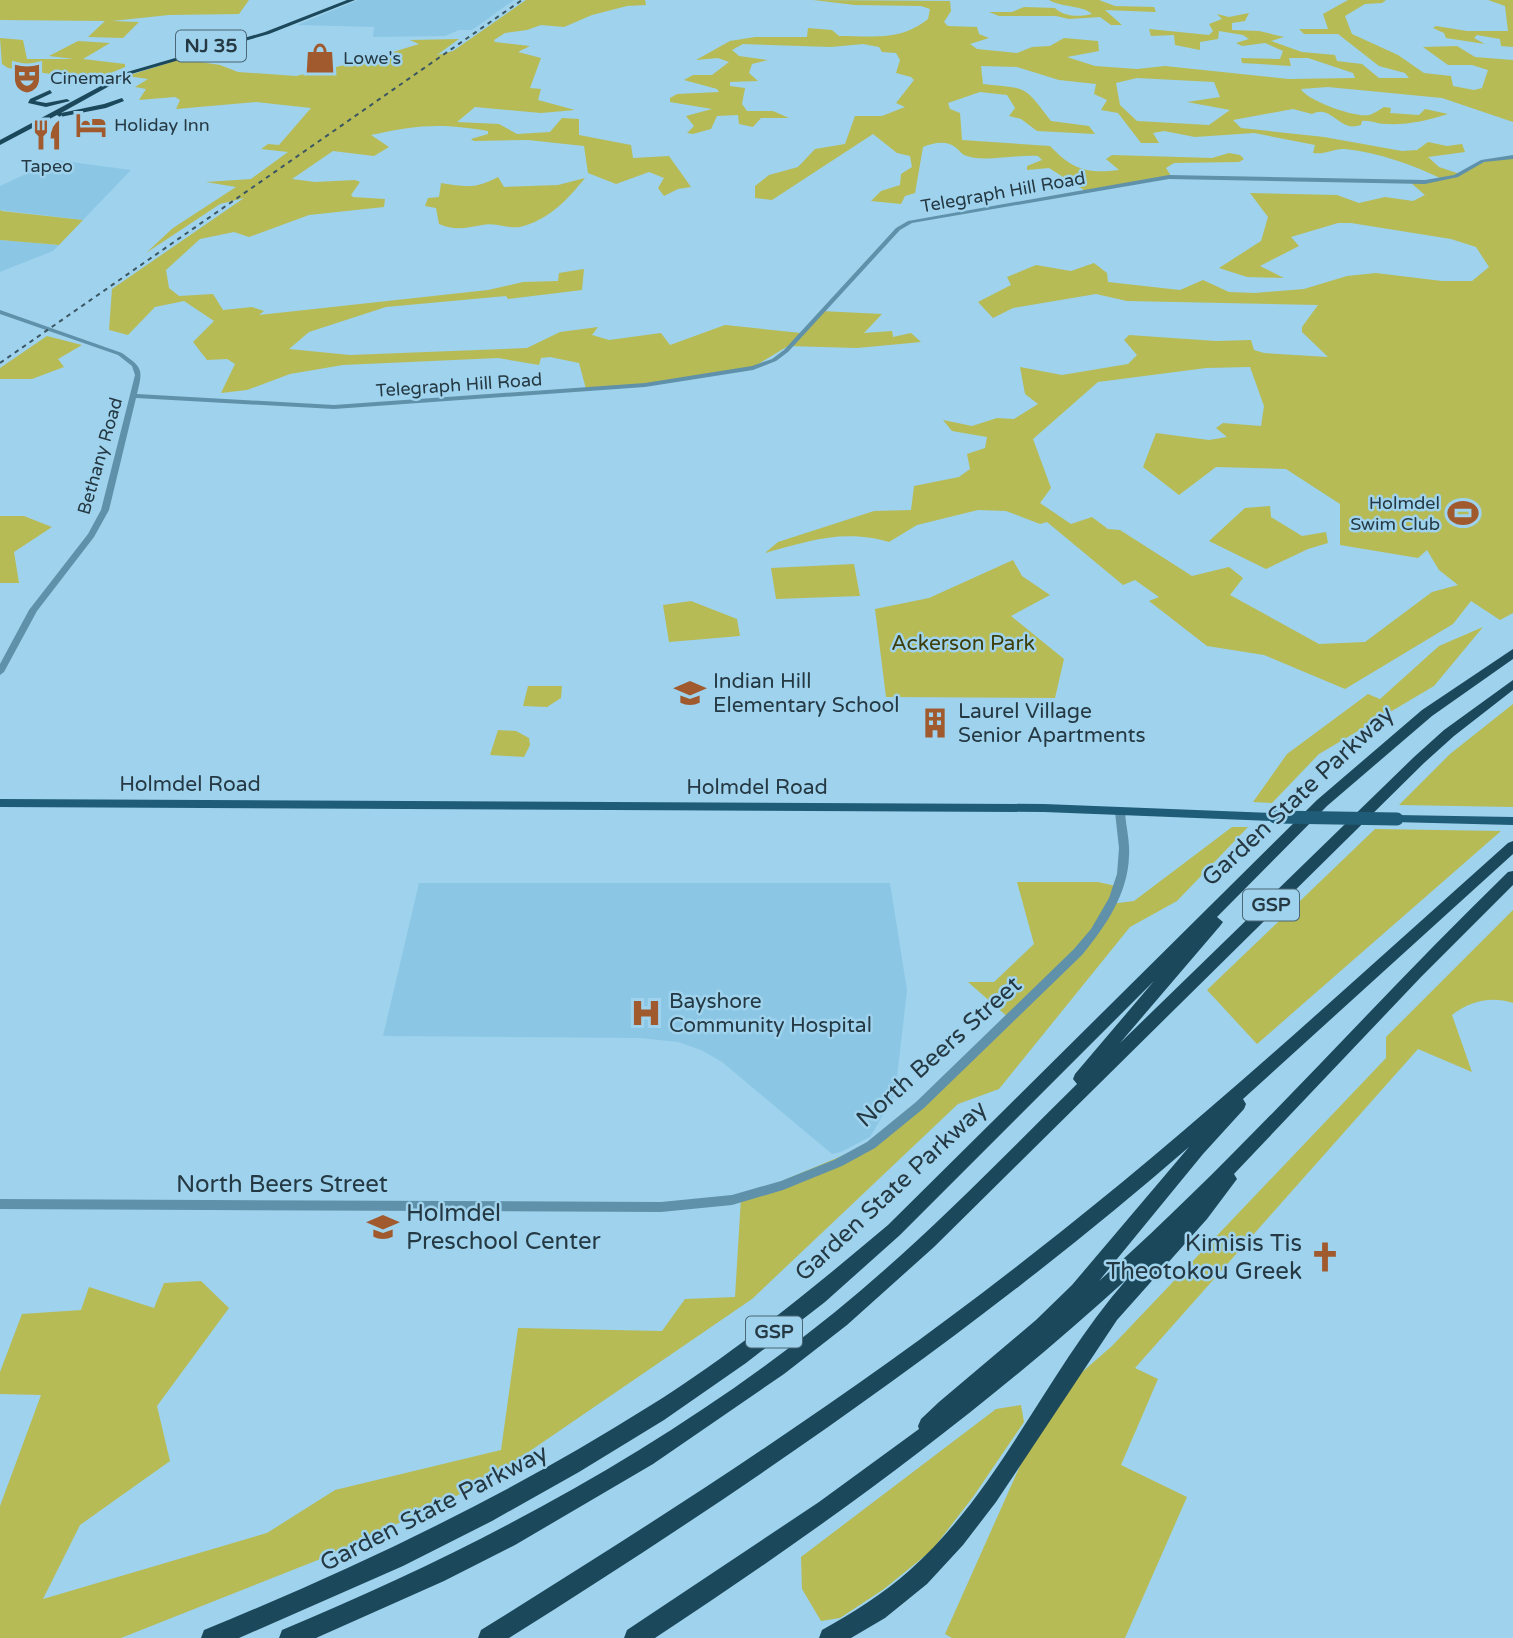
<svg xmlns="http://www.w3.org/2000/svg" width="1513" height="1638" viewBox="0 0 1513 1638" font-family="'Varela Round',sans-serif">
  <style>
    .built { fill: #8bc7e5 }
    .green { fill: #b7bb55; fill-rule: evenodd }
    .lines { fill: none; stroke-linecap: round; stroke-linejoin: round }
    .minor { fill: #5f91aa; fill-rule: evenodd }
    .major { fill: #1f5c77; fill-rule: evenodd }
    .highway { fill: #1c485c; fill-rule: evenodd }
    .rail { stroke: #3b5663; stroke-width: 2; stroke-dasharray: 4.5 4.5; stroke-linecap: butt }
    .major-bridge { stroke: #1f5c77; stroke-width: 13 }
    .labels { text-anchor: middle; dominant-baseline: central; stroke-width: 5; stroke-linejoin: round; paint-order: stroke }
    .far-poi-label { font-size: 18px; fill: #243943; stroke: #9fd2ec; text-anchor: start }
    .far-street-label { font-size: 18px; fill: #243943; stroke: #9fd2ec }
    .shield { fill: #9fd2ec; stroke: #496776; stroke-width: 2 }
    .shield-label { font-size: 19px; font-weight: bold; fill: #243943 }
    .park-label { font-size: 21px; fill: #3d3e09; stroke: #9fd2ec }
    .poi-label { font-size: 21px; fill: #243943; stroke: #9fd2ec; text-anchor: start }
    .street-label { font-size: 21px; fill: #243943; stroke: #9fd2ec }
    .near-street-label { font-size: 24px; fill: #243943; stroke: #9fd2ec }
    .near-poi-label { font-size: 24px; fill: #243943; stroke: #9fd2ec; text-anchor: start }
  </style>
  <rect width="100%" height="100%" fill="#9fd2ec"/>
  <path class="built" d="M358,0H514L472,30H459L445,36L373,37L374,27L297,25Z
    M56,160L131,170L83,220L0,210V186Z
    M0,240L59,245L53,251L0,272Z
    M419,883H890L907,990L895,1095L870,1137L841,1152L832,1154L722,1062L701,1050L678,1042L640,1038L383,1036Z"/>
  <path class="green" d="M0,0H249L239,14L169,15L112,21L139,22L123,38L88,37L105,21L0,20Z
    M526,0H645L646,5L627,6L592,15L564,27L541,25L527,30L505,33L494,40L495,42L530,46L518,52L541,58L530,88L541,89L538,100L575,110L541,113L475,107L457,122L499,124L517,134L550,132L562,118L579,119V135L631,145L633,158L669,156L691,187L678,189L664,196L658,188L664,178L649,172L616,184L588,173L584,146L528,140L474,141L471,139L488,134V131C440,123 418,125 371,135L389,147L374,156L333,151L292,179L315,182L355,180L360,182L351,195L353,197L385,199L384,207L309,215L249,237L234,232L200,239L166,270L169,288L179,296L213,294L223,310L252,307L264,311L259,315L488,290L523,282L558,281L559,273L584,269L582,290L508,299L506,296L386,307L309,332L289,349L350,355L527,348L560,332L598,327L592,335L609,340L661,333L670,345L725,325L801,333L821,311L882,314L864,333L892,331L893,337L911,333L921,342L857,348L788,346L750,369L654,384L586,389L579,363L550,357L541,358L539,365L498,358L343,365L290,374L247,390L221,393L235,364L227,359L207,360L193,342L214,321L184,301L155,307L128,335L109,330L112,289L244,198L220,204L146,253L173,228L236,187L206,182L251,179L288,152L261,149L268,144L279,145L311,108L256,102L176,109L180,100L175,97L139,100L146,89L135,87L148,79L127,76L181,59L220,65L238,72L296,76L367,60L419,44L410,40L459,39L437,55L453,51Z
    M813,0L950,1L951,11L944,22L948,26L977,27L979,34L989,38L970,44L977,49L1017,53L1032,47L1050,46L1064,38L1098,41L1099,51L1067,57L1095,66L1137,69L1165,66L1288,79L1355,78L1353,73L1308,58H1289L1291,66L1242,63L1241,58L1280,59L1283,51L1265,43L1242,46L1236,43L1249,39L1243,35L1219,31L1218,39L1200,42V50L1175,45L1174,35L1151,36L1149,29L1209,35L1213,31L1209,24L1222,19L1217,14L1229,17L1249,13L1245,21L1232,23V30L1259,31L1284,37L1271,41L1302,52L1335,55L1337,61L1362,64L1379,78H1409L1405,73L1379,66L1338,34H1304L1299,29H1328L1323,14L1348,0H1386L1382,3L1365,4L1345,16L1352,34L1398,55L1424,73L1451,76L1453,86L1474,90L1482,88L1488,70L1472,65H1448L1423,47L1457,46L1475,57L1513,60V122L1442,98L1328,87L1301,89C1306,100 1355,118 1369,115C1374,114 1380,109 1384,107L1391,108L1390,113L1419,115L1425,109L1448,114C1425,121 1409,125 1385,124C1377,124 1371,120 1362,121L1361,125C1357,126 1353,127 1349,126C1335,122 1328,106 1312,114L1293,109L1233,120L1241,128L1324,137L1402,151L1417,150L1428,142L1447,146L1462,144L1465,152L1428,157L1439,167L1460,174L1490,159L1513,157V613L1500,620L1471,601L1453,624L1345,689L1264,655L1207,646L1149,601L1159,597L1135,580L1123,585L1047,522L1040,524L1006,511L978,510L917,525L889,542C842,529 810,541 765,553L778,542L874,511L911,510L914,486L959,477L970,469L967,454L985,448L987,437L952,431L943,420L972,426L997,418L1014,419L1038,404L1025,394L1020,367L1062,375L1128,364L1137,355L1124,340L1129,335L1216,341L1251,340L1254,350L1264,353L1328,357L1302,332V327L1318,305L1127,301L1096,294L1013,308L993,318L978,302L1011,285L1007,277L1036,265L1071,271L1094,263L1107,273L1108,282L1180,290L1203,280L1229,292L1255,293L1304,289L1347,276L1376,273L1442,281H1472L1489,267L1476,247L1451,239L1351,223H1338L1291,237L1299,246L1260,266L1284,278L1247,277L1219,268L1261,241L1268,217L1250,193L1337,195L1359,203L1385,197L1413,201L1425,195L1411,183L1442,179C1411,164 1380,153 1345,149C1334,148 1325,155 1313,153L1315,145L1254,133L1195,137L1164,131L1153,133L1159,143H1141L1118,113L1101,110L1107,100L1094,94L1096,84L1059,80L1017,67L981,66L983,84C1028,89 1023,84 1051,121L1089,126L1095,134L1037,131L1021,119L1009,116L1015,108L1007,95L980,92L948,103L950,109L960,113L962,140L1050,146C1072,169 1086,174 1119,170L1106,159L1112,155L1212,158L1229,153L1240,155L1244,159L1239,162L1174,163L1166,168L1171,176L1087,192L1049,168L1027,170V166L1042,160L1038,156C1017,154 982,163 964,155C961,153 958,149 955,147C946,140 933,143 923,147L915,193L905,196L901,204L871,201L881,191L900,185L901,174L912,167L910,156L897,153L873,134L772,200L755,198V186L769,175L798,167L815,149L845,144L855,116H882L905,107L896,103L914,80L911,77L896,73L900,60L896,53L882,52L879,47L863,44L831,47L743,44L732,50L739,56L768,60L752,64L749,73L758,81L730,82V86L745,88L742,104L747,111H773L789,118H761L753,127L739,124L738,115L717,116L711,129L693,134L687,133L694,126L686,116L712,109L670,102V98L677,94L719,92L717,89L684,80L693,75H712L729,62L718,58L696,60L730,41L755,37H807L808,28L832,30L839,36C873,36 901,41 928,19L930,9L921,6L855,5ZM1137,78L1214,82L1220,97L1187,102L1230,110L1209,125L1137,121L1120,105L1116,83ZM1250,367L1264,406L1261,426L1223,423L1216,428L1227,437L1209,440L1156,433L1143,467L1179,495L1216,467L1286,469L1340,504V545L1418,558L1427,550L1439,570L1458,585L1432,592L1365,642L1319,644L1230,595L1243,578L1229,567L1192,576L1120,530L1108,529L1092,517L1071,524L1040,503L1051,488L1033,439L1098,382L1206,368Z
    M1049,0H1099L1115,6L1154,7L1156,12L1105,10L1122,25H1111L1100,17L1069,19L1056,16H999L989,12H1012L1024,7L1055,8C1063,17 1081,17 1092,14C1083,5 1063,8 1049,0Z
    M1488,0H1513V47L1501,46L1500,39L1477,35L1474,38L1485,44L1446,38L1444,33L1433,28L1436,26L1467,31H1508L1505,6Z
    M0,38L23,40L27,59H74L49,56L78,41L110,43L83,59L125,64V67L94,80L8,68L2,64Z
    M498,177L504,187L558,185L585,178C568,199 549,220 520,227C508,229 494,222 482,225C465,228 455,231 439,224L436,208L425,206L428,198L439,197L441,183C466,187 476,189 498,177Z
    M0,210L2,211L83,220L59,245L0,240Z
    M47,336L82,345L58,359L64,367L32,379H0V368Z
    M1270,506L1271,517L1302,536L1326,532L1328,543L1308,549L1266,569L1209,541L1245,508Z
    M0,516H24L52,527L14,552L19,583H0Z
    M1013,560L1022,576L1050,595L1011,616L1064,659L1055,698L886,697L875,609L929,598Z
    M854,564L860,596L776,599L771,568Z
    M691,601L737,619L740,636L669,642L663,605Z
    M1483,627L1434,686L1319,754L1272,803L1253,802L1287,754L1368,694L1380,699L1439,646Z
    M528,686H562L561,698L547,707L523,706Z
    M1513,704V807L1399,805L1450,754Z
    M498,730L516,731L529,738L530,745L524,757L490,755Z
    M1232,827H1248L1177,901L1130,927L999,1089L958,1104L752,1299L495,1475L440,1505L367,1537L366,1541L121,1638H0V1506L41,1395L0,1394V1372L22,1314L81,1310L89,1287L154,1308L164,1283L201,1281L229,1308L157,1406L170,1461L80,1525L43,1599L267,1533L335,1490L501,1450L518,1328L662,1331L685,1299L735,1297L741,1198L880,1140L1009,1018L968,982H994L1034,944L1017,882H1098L1116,886L1110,904L1134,901Z
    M1375,829L1501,831L1257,1044L1207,990Z
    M1513,910V1003C1491,996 1470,1001 1452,1015L1472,1072L1418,1049L1135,1368L1158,1379L1121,1465L1187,1497L1125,1638H952L945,1634L1049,1401L1112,1346L1386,1058V1037Z
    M1021,1405L1024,1422L973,1497L932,1550L884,1589L840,1618L821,1621L802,1589L801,1557L996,1409Z"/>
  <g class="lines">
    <path class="minor" d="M1513,155V159L1484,162L1458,177L1425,184L1169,179L912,223L900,230L788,352L776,361L753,370L645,387L334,409L136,398L109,510L94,537L37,611L4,672L0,675V664L29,610L88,534L101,510L135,375L132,366L118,355L0,314V310L122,353C143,368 143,369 137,394L334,405L645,383L752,366L772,359L784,350L896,228L908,221L1169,175L1425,180L1454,175L1481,160Z
      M1120,809L1125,812C1126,827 1130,841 1129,856C1128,894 1105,927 1082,955L924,1108L875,1148L842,1166L783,1190L732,1205L661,1212L0,1209V1199L661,1202L732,1195L781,1181L834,1160L867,1142L916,1102L1074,949L1091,929L1109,898L1117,874L1119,848L1115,812Z"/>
    <path class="major" d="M0,799L1044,804L1275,813L1281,817L1275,821L1044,812L0,807Z
      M1397,815L1513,817V825L1393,822L1391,819Z"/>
    <path class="highway" d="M347,0H355L269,34L131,74L61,113L104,104L122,98L124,101L106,108L60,117L57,115L0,145V140L127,72L265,32Z
      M50,90L52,93L35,101L46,103L67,99L70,101L46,107L28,103L30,99Z
      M1513,649V659L1432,716L1327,806L1217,917L1223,922L1220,926L1120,1043L1414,757L1444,730L1513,680V690L1454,736L1424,763L934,1247L847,1325L784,1374L653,1464L515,1545L444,1581L316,1638H279L282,1630C479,1548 668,1447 835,1312C921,1242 998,1162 1077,1084L1073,1079L1075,1074L1154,981L900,1235L825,1302L746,1363L664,1420L579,1472L492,1521L403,1566L239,1638H201L204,1630C358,1567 507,1496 648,1407C733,1354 811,1290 888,1225L1317,800L1422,710Z
      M1513,841V854L1243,1099L1246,1104L1244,1109L1203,1154L1099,1281C1243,1153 1370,1006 1508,872L1513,871V885L1421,977L1234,1174L1237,1179L1207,1219L1117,1320L996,1502L963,1545L927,1584L885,1618L851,1638H819L822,1630C854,1612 883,1594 910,1570C1001,1489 1047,1370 1127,1279C980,1413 821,1529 655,1638H624L627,1630L819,1502L919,1429L918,1426L921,1419L939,1402L1036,1320L1072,1285L1189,1147C977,1331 746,1489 509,1638H478L481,1630C669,1513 856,1393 1030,1256C1196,1127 1351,983 1508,843Z"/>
    <path class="rail" d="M0,363L522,0"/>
    <path class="major-bridge" d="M1275,817L1397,819"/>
  </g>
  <defs>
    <g id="shop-bare" transform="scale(2.415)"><path d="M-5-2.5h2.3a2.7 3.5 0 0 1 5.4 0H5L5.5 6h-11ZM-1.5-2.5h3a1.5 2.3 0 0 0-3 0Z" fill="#a05a2e" stroke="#9fd2ec" stroke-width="2.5" paint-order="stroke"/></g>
    <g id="theatre-bare" transform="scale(2.415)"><path d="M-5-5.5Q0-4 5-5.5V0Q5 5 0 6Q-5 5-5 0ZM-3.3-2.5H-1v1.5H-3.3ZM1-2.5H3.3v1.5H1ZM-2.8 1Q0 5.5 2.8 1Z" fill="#a05a2e" stroke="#9fd2ec" stroke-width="2.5" paint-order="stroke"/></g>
    <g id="hotel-bare" transform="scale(2.415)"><path d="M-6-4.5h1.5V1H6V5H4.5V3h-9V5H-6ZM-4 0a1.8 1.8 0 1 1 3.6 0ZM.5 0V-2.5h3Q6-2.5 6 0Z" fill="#a05a2e" stroke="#9fd2ec" stroke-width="2.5" paint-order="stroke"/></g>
    <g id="restaurant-bare" transform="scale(2.415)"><path d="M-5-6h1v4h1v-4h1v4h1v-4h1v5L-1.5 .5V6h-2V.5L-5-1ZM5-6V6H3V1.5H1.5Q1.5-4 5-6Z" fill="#a05a2e" stroke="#9fd2ec" stroke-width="2.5" paint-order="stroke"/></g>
    <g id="stadium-bare" transform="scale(2.415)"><path d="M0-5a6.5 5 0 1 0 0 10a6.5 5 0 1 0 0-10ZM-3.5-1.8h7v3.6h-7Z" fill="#a05a2e" stroke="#9fd2ec" stroke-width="2.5" paint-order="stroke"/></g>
    <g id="school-bare" transform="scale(2.415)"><path d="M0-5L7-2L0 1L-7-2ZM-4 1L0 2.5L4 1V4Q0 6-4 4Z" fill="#a05a2e" stroke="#9fd2ec" stroke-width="2.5" paint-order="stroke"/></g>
    <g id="building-bare" transform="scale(2.415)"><path d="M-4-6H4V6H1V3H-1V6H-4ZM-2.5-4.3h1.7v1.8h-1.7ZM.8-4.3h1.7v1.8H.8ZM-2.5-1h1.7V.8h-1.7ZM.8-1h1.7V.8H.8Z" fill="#a05a2e" stroke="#9fd2ec" stroke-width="2.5" paint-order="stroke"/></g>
    <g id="hospital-bare" transform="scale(2.415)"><path d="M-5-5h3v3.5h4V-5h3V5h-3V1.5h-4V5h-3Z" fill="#a05a2e" stroke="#9fd2ec" stroke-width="2.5" paint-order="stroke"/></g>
    <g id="church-bare" transform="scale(2.415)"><path d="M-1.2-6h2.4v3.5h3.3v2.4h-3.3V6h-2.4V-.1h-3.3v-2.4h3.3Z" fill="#a05a2e" stroke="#9fd2ec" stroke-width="2.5" paint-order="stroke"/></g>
  </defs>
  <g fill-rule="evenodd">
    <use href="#shop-bare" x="320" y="58"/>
    <use href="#theatre-bare" x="27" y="78"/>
    <use href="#hotel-bare" x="91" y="125"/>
    <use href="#restaurant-bare" x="47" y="135"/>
    <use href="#stadium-bare" x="1463" y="513"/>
    <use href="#school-bare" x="690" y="693"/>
    <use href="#building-bare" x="935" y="723"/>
    <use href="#hospital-bare" x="646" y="1013"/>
    <use href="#school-bare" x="383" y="1227"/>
    <use href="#church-bare" x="1325" y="1257"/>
  </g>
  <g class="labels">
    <g class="far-poi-label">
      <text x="343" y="58">Lowe's</text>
      <text x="50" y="78">Cinemark</text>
      <text x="114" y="125">Holiday Inn</text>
      <text x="47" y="166" text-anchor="middle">Tapeo</text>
      <text x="1440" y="503" text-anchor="end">Holmdel<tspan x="1440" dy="21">Swim Club</tspan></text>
    </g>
    <g class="far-street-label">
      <text transform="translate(1003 192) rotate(-10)">Telegraph Hill Road</text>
      <text transform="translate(459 385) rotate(-4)">Telegraph Hill Road</text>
      <text transform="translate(100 456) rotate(-74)">Bethany Road</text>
    </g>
    <g class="shield">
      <rect x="176" y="30.5" width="70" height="31" rx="5"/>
      <rect x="1243" y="889.5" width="56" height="31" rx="5"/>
      <rect x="746" y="1316.5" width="56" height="31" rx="5"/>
    </g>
    <g class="shield-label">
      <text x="211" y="46">NJ 35</text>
      <text x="1271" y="905">GSP</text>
      <text x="774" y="1332">GSP</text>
    </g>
    <g class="park-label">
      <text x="963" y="643">Ackerson Park</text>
    </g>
    <g class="poi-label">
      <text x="713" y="681">Indian Hill<tspan x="713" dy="24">Elementary School</tspan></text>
      <text x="958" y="711">Laurel Village<tspan x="958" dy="24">Senior Apartments</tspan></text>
      <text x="669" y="1001">Bayshore<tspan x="669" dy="24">Community Hospital</tspan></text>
    </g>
    <g class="street-label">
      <text x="190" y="784">Holmdel Road</text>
      <text x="757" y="787">Holmdel Road</text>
    </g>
    <g class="near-street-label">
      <text transform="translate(1298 796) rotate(-43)">Garden State Parkway</text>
      <text transform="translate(939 1052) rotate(-42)">North Beers Street</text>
      <text x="282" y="1184">North Beers Street</text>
      <text transform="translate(891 1191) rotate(-43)">Garden State Parkway</text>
      <text transform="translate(434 1508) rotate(-27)">Garden State Parkway</text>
    </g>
    <g class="near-poi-label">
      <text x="406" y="1213">Holmdel<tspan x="406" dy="28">Preschool Center</tspan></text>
      <text x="1302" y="1243" text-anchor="end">Kimisis Tis<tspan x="1302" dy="28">Theotokou Greek</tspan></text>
    </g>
  </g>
</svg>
